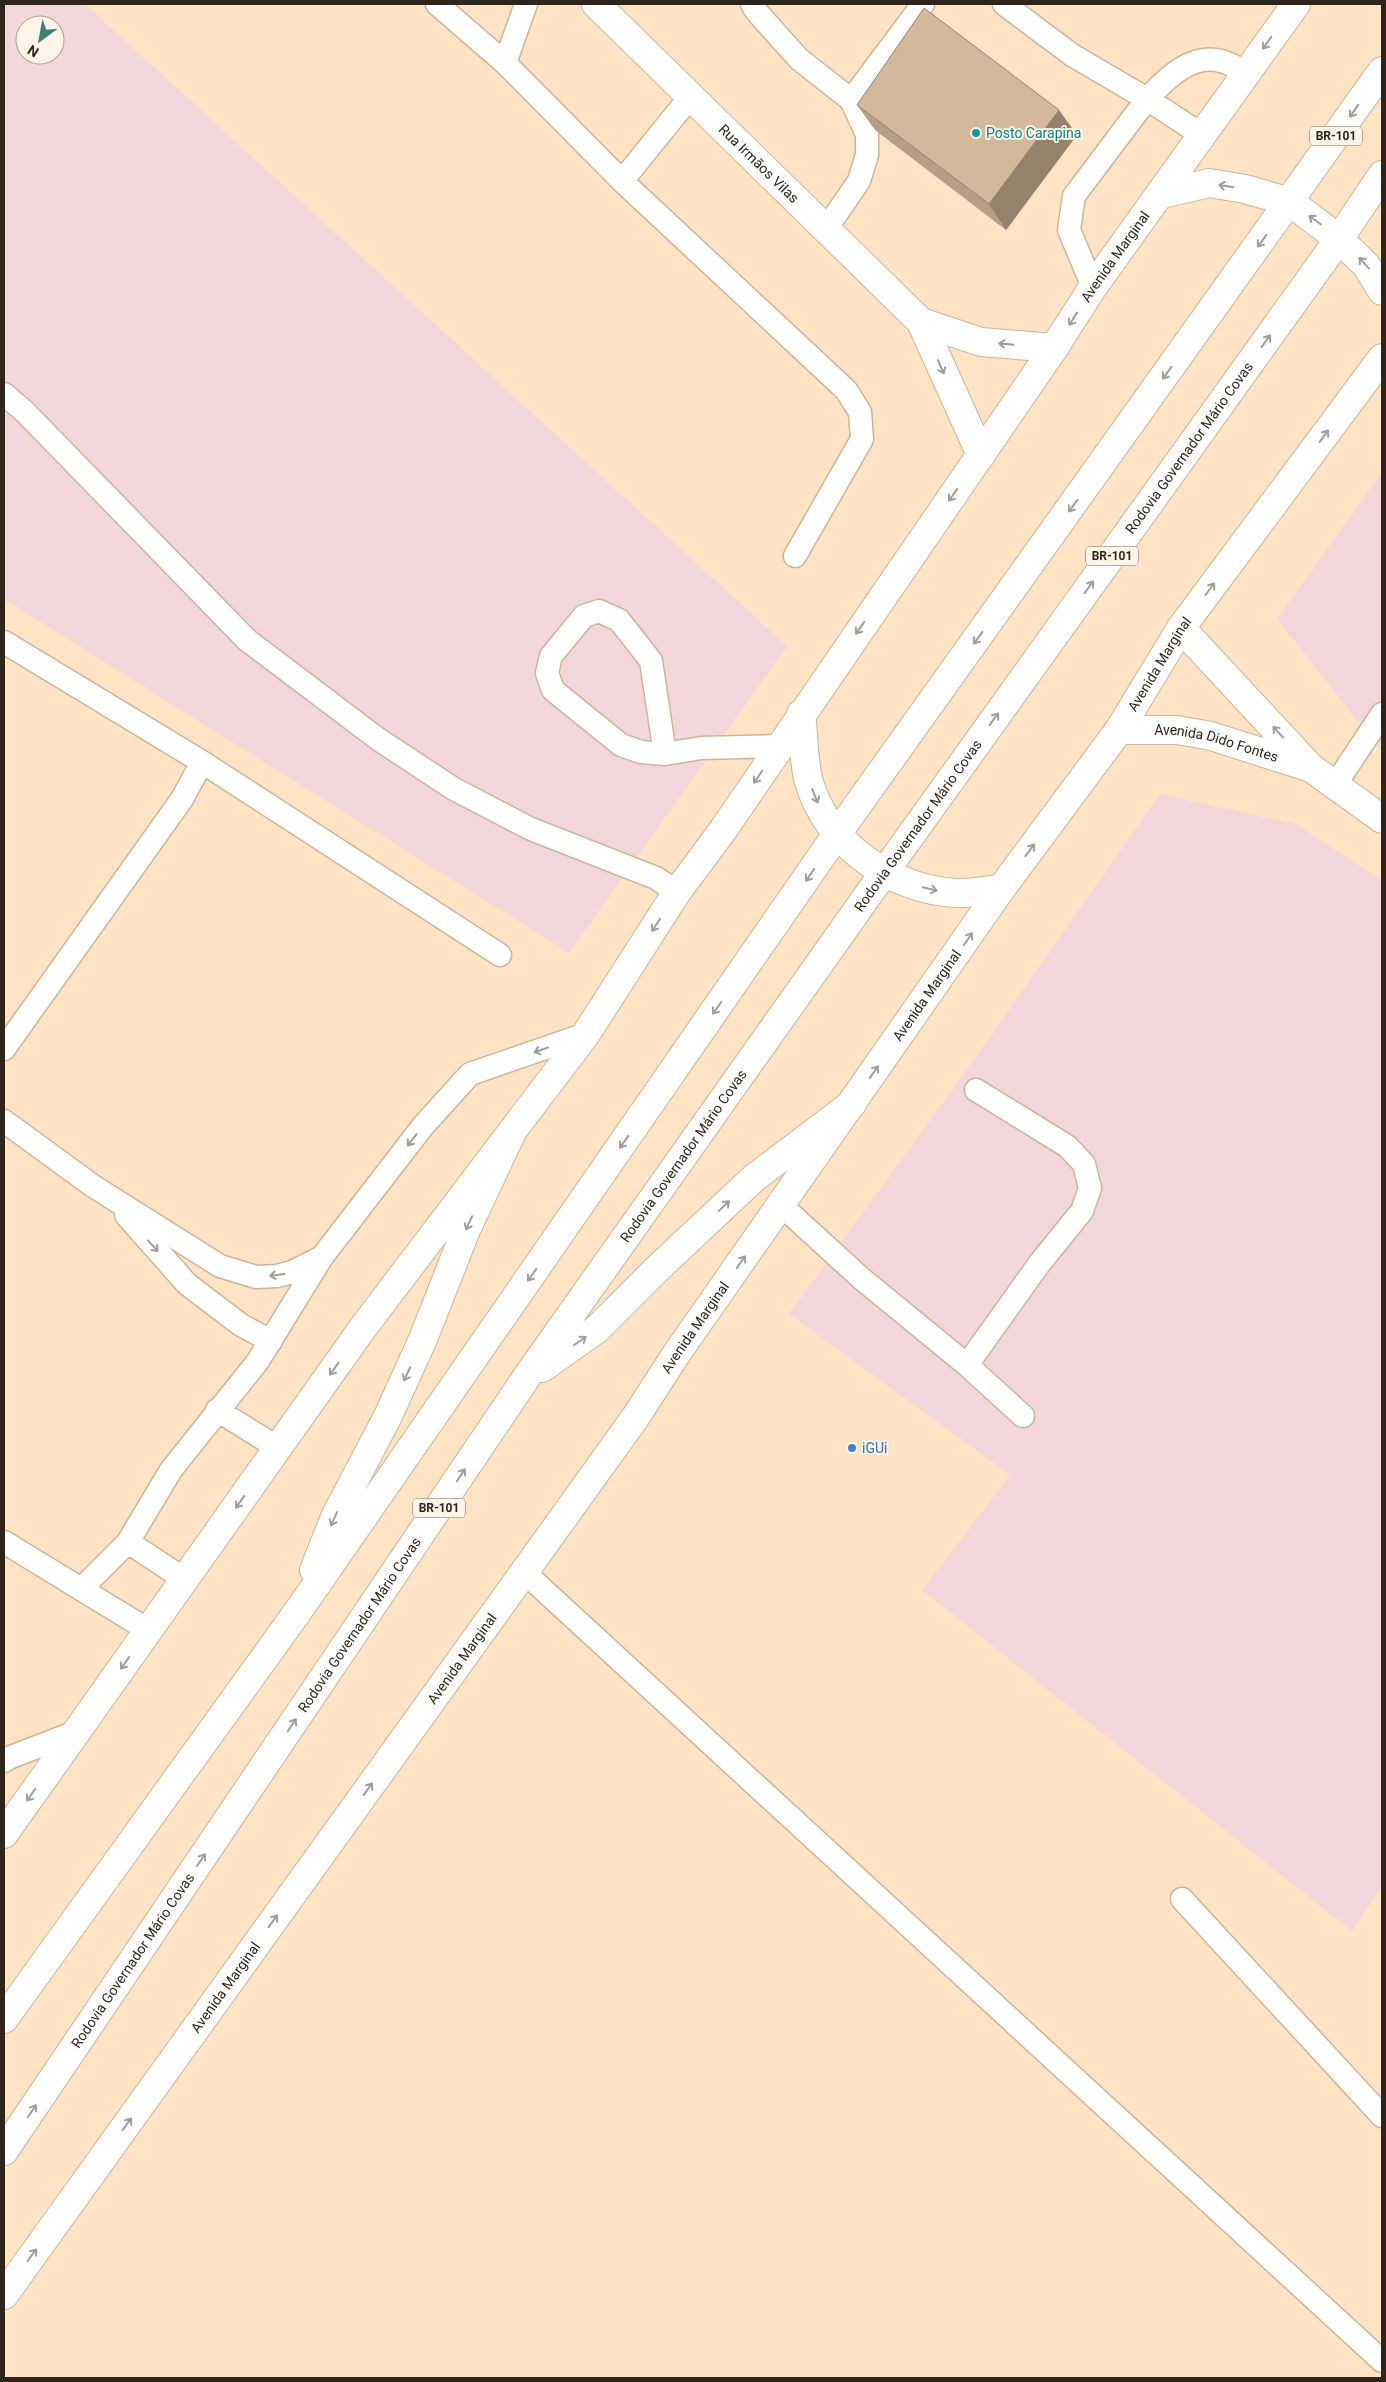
<svg xmlns="http://www.w3.org/2000/svg" width="1386" height="2382" viewBox="0 0 1386 2382" font-family="Roboto,sans-serif">
  <style>
    .industrial { fill: #f1d7dc; fill-rule: evenodd }
    .lines { fill: none; stroke-linecap: round; stroke-linejoin: round }
    .service-casing { stroke: #ceb497; stroke-width: 25 }
    .tertiary-casing { stroke: #ceb497; stroke-width: 30 }
    .primary-casing { stroke: #ceb497; stroke-width: 30 }
    .service { stroke: #fff; stroke-width: 22 }
    .tertiary { stroke: #fff; stroke-width: 28 }
    .primary { stroke: #fff; stroke-width: 28 }
    .wall { fill: #b59f86 }
    .shaded-wall { fill: #94826d }
    .building { fill: #d3b99c; stroke: #94826d }
    .oneway { stroke: #a19d98 }
    .culture-dot { fill: #0f9aa8; stroke: #fff4e8; stroke-width: 2 }
    .shop-dot { fill: #3f7fe0; stroke: #fff4e8; stroke-width: 2 }
    .labels { text-anchor: middle; dominant-baseline: central; stroke-width: 4; stroke-linejoin: round; paint-order: stroke }
    .shield { fill: #fff4e8; stroke: #6d6358; stroke-width: 1 }
    .shield-label { font-size: 12px; font-weight: bold; fill: #2f251a }
    .culture-label { font-size: 14px; fill: #0d838f; stroke: #fff4e8; text-anchor: start }
    .street-label { font-size: 14px; fill: #2f251a; stroke: #fff4e8 }
    .shop-label { font-size: 14px; fill: #366cbe; stroke: #fff4e8; text-anchor: start }
  </style>
  <rect width="100%" height="100%" fill="#fee3c5"/>
  <path class="industrial" d="M4,4H85L787,646L569,953L4,599ZM25,25H55V55H25Z
    M1382,472V752L1277,619Z
    M1160,794L1296,824L1382,881V1886L1352,1931L922,1590L1010,1475L789,1314L976,1057Z"/>
  <g class="lines">
    <g class="service-casing">
      <path id="service" d="M437,4L505,63
        M526,4L505,63L622,181L846,390L860,412L862,439L795,556
        M752,4L756,11L799,59L851,100L867,134V155L859,181L826,229
        M1004,4L1072,55L1147,99C1166,79 1191,53 1221,61C1230,63 1238,69 1247,73
        M851,100L923,4
        M622,181L690,97
        M1093,287L1069,230L1074,196L1147,99L1202,135
        M4,394L24,411L247,640L378,739L454,789L531,829L656,878L677,892
        M4,642L202,762L500,955
        M665,754L651,661L619,620L599,611L584,616L551,656L547,673L553,690L621,745L641,752L665,754L701,748L779,746
        M1335,785L1382,714
        M4,1049L182,799L202,762
        M4,1121L93,1186L220,1266L256,1277L277,1276L292,1272L322,1257
        M781,1205L862,1279L967,1365L1023,1416
        M126,1215L187,1284L241,1325L271,1341
        M967,1365L1039,1264L1082,1211L1090,1188L1084,1164L1067,1146L976,1090
        M217,1410L278,1448
        M4,1542L148,1630
        M128,1542L184,1579
        M524,1572L1382,2361
        M82,1588L128,1542L171,1470L258,1361L322,1257L423,1126L470,1074L586,1034
        M4,1761L11,1757L76,1732
        M1182,1899L1382,2116"/>
    </g>
    <g class="tertiary-casing">
      <g id="tertiary">
        <path id="s1" d="M596,4L921,322L981,455"/>
        <path d="M921,322L981,342L1054,348"/>
        <path d="M1181,628L1311,768L1382,819"/>
        <path id="s2" d="M1119,730H1177L1211,736L1311,768"/>
        <path id="s3" d="M4,1834L362,1329L586,1034L677,892L723,830L1054,348L1093,287L1296,4"/>
        <path id="s4" d="M4,2295L635,1418L677,1353L1001,889L1119,730L1181,628L1382,358"/>
      </g>
    </g>
    <g class="primary-casing">
      <g id="primary">
        <path d="M1162,194L1209,183L1245,189L1290,202L1339,239L1366,265L1382,291"/>
        <path d="M801,714C804,735 803,761 809,782C828,845 891,889 956,893C970,894 987,890 1001,889"/>
        <path d="M542,1368L597,1329L656,1270L754,1178L852,1104"/>
        <path d="M314,1570L335,1517L388,1416L423,1339L466,1230L512,1132"/>
        <path d="M4,2019L296,1614L837,834L1382,71"/>
        <path id="s5" d="M4,2151L526,1378L868,895L1339,239L1382,175"/>
      </g>
    </g>
    <use href="#service" class="service"/>
    <use href="#tertiary" class="tertiary"/>
    <use href="#primary" class="primary"/>
  </g>
  <path class="wall" d="M857,105L1077,135L1006,230L875,130Z"/>
  <path class="shaded-wall" d="M1059,110L1077,135L1006,230L989,204Z"/>
  <path class="building" d="M924,8L1059,110L989,204L857,105Z"/>
  <defs><path id="oneway-shaft" d="M-6 0H5M1.5-3L5.5 0L1.5 3" fill="none" stroke-width="1.6" stroke-linecap="round" stroke-linejoin="round" transform="scale(1.25)"/></defs>
  <g class="oneway">
    <use href="#oneway-shaft" transform="translate(1267 43) rotate(125)"/>
    <use href="#oneway-shaft" transform="translate(1354 111) rotate(125)"/>
    <use href="#oneway-shaft" transform="translate(1226 186) rotate(-171)"/>
    <use href="#oneway-shaft" transform="translate(1315 220) rotate(-143)"/>
    <use href="#oneway-shaft" transform="translate(1262 241) rotate(126)"/>
    <use href="#oneway-shaft" transform="translate(1364 263) rotate(-132)"/>
    <use href="#oneway-shaft" transform="translate(1073 319) rotate(122)"/>
    <use href="#oneway-shaft" transform="translate(1266 341) rotate(-54)"/>
    <use href="#oneway-shaft" transform="translate(1006 344) rotate(-174)"/>
    <use href="#oneway-shaft" transform="translate(941 367) rotate(66)"/>
    <use href="#oneway-shaft" transform="translate(1167 373) rotate(126)"/>
    <use href="#oneway-shaft" transform="translate(1324 436) rotate(-54)"/>
    <use href="#oneway-shaft" transform="translate(953 495) rotate(125)"/>
    <use href="#oneway-shaft" transform="translate(1073 506) rotate(126)"/>
    <use href="#oneway-shaft" transform="translate(1089 587) rotate(-54)"/>
    <use href="#oneway-shaft" transform="translate(1210 589) rotate(-53)"/>
    <use href="#oneway-shaft" transform="translate(860 628) rotate(125)"/>
    <use href="#oneway-shaft" transform="translate(978 638) rotate(126)"/>
    <use href="#oneway-shaft" transform="translate(994 719) rotate(-54)"/>
    <use href="#oneway-shaft" transform="translate(1278 732) rotate(-133)"/>
    <use href="#oneway-shaft" transform="translate(758 777) rotate(124)"/>
    <use href="#oneway-shaft" transform="translate(815 796) rotate(68)"/>
    <use href="#oneway-shaft" transform="translate(1030 850) rotate(-54)"/>
    <use href="#oneway-shaft" transform="translate(810 875) rotate(125)"/>
    <use href="#oneway-shaft" transform="translate(930 889) rotate(14)"/>
    <use href="#oneway-shaft" transform="translate(656 925) rotate(123)"/>
    <use href="#oneway-shaft" transform="translate(968 939) rotate(-56)"/>
    <use href="#oneway-shaft" transform="translate(717 1008) rotate(125)"/>
    <use href="#oneway-shaft" transform="translate(541 1050) rotate(161)"/>
    <use href="#oneway-shaft" transform="translate(874 1072) rotate(-55)"/>
    <use href="#oneway-shaft" transform="translate(412 1140) rotate(128)"/>
    <use href="#oneway-shaft" transform="translate(624 1142) rotate(125)"/>
    <use href="#oneway-shaft" transform="translate(724 1206) rotate(-43)"/>
    <use href="#oneway-shaft" transform="translate(469 1223) rotate(115)"/>
    <use href="#oneway-shaft" transform="translate(153 1246) rotate(48)"/>
    <use href="#oneway-shaft" transform="translate(741 1262) rotate(-55)"/>
    <use href="#oneway-shaft" transform="translate(277 1275) rotate(172)"/>
    <use href="#oneway-shaft" transform="translate(532 1275) rotate(125)"/>
    <use href="#oneway-shaft" transform="translate(580 1341) rotate(-35)"/>
    <use href="#oneway-shaft" transform="translate(334 1369) rotate(125)"/>
    <use href="#oneway-shaft" transform="translate(407 1374) rotate(115)"/>
    <use href="#oneway-shaft" transform="translate(461 1475) rotate(-56)"/>
    <use href="#oneway-shaft" transform="translate(240 1502) rotate(125)"/>
    <use href="#oneway-shaft" transform="translate(334 1519) rotate(114)"/>
    <use href="#oneway-shaft" transform="translate(125 1663) rotate(125)"/>
    <use href="#oneway-shaft" transform="translate(292 1725) rotate(-56)"/>
    <use href="#oneway-shaft" transform="translate(368 1789) rotate(-54)"/>
    <use href="#oneway-shaft" transform="translate(31 1795) rotate(125)"/>
    <use href="#oneway-shaft" transform="translate(201 1860) rotate(-56)"/>
    <use href="#oneway-shaft" transform="translate(273 1921) rotate(-54)"/>
    <use href="#oneway-shaft" transform="translate(32 2111) rotate(-56)"/>
    <use href="#oneway-shaft" transform="translate(127 2124) rotate(-54)"/>
    <use href="#oneway-shaft" transform="translate(32 2255) rotate(-54)"/>
  </g>
  <circle class="culture-dot" cx="976" cy="133" r="5"/>
  <circle class="shop-dot" cx="852" cy="1448" r="5"/>
  <g class="labels">
    <g class="shield">
      <rect x="1310" y="126.5" width="52" height="19" rx="4"/>
      <rect x="1086" y="546.5" width="52" height="19" rx="4"/>
      <rect x="413" y="1498.5" width="52" height="19" rx="4"/>
    </g>
    <g class="shield-label">
      <text x="1336" y="136">BR-101</text>
      <text x="1112" y="556">BR-101</text>
      <text x="439" y="1508">BR-101</text>
    </g>
    <g class="culture-label">
      <text x="986" y="133">Posto Carapina</text>
    </g>
    <g class="street-label">
      <text stroke="none"><textPath href="#s1" startOffset="228">Rua Irmãos Vilas</textPath></text>
      <text stroke="none"><textPath href="#s3" startOffset="1930">Avenida Marginal</textPath></text>
      <text stroke="none"><textPath href="#s5" startOffset="2075">Rodovia Governador Mário Covas</textPath></text>
      <text stroke="none"><textPath href="#s4" startOffset="1999">Avenida Marginal</textPath></text>
      <text stroke="none"><textPath href="#s2" startOffset="99">Avenida Dido Fontes</textPath></text>
      <text stroke="none"><textPath href="#s5" startOffset="1610">Rodovia Governador Mário Covas</textPath></text>
      <text stroke="none"><textPath href="#s4" startOffset="1594">Avenida Marginal</textPath></text>
      <text stroke="none"><textPath href="#s5" startOffset="1205">Rodovia Governador Mário Covas</textPath></text>
      <text stroke="none"><textPath href="#s4" startOffset="1189">Avenida Marginal</textPath></text>
      <text stroke="none"><textPath href="#s5" startOffset="635">Rodovia Governador Mário Covas</textPath></text>
      <text stroke="none"><textPath href="#s4" startOffset="784">Avenida Marginal</textPath></text>
      <text stroke="none"><textPath href="#s5" startOffset="230">Rodovia Governador Mário Covas</textPath></text>
      <text stroke="none"><textPath href="#s4" startOffset="379">Avenida Marginal</textPath></text>
    </g>
    <g class="shop-label">
      <text x="862" y="1448">iGUi</text>
    </g>
  </g>
  <rect width="1386" height="2382" fill="none" stroke="#2f251a" stroke-width="10"/>
  <g transform="translate(40 40) rotate(212)"><circle r="24" fill="#fff4e8" stroke="#aca196"/>
  <path d="M0-4L9 19L0 12L-9 19Z" fill="#3f806f"/>
  <text y="-8" font-size="14" font-weight="bold" text-anchor="middle" fill="#2f251a">N</text>
  </g>
</svg>
